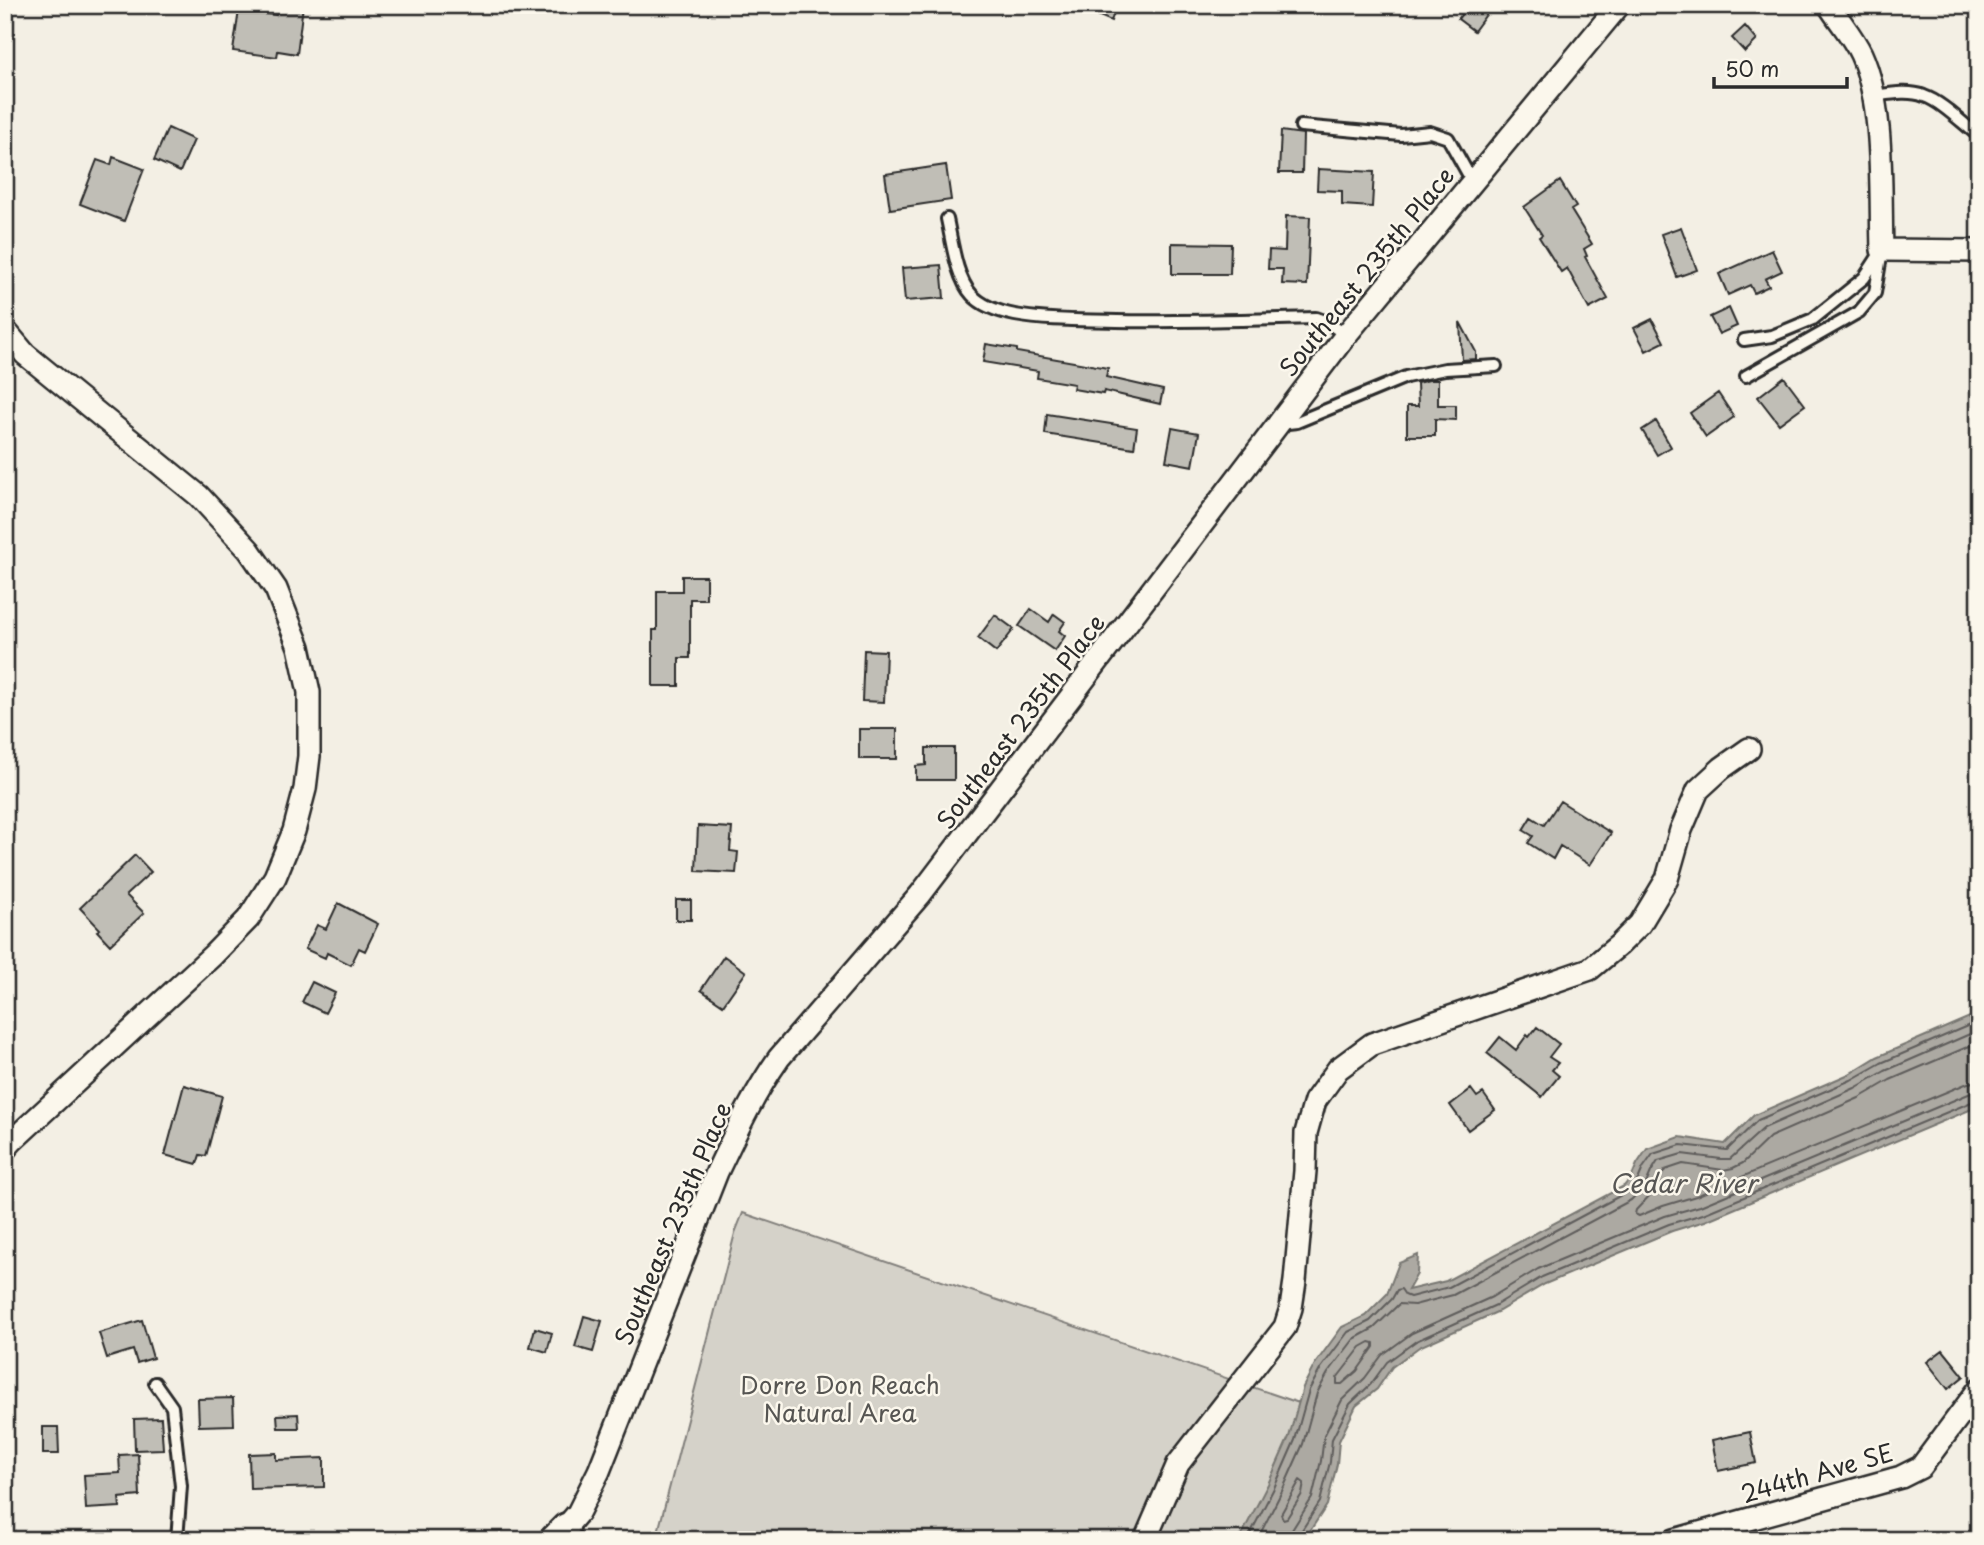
<svg xmlns="http://www.w3.org/2000/svg" width="1984" height="1545" viewBox="0 0 1984 1545" font-family="'Playpen Sans',sans-serif">
  <style>
    .green { fill: #d5d2c9; stroke: #807e7a; stroke-width: 2 }
    .water { fill: #aca9a2; stroke: #787772; stroke-width: 2 }
    .lines { fill: none; stroke-linecap: round; stroke-linejoin: round }
    .shore { stroke: #5f5d5b; stroke-width: 2 }
    .building { fill: #c0beb6; stroke: #2b2b2b; stroke-width: 2 }
    .service-casing { stroke: #2b2b2b; stroke-width: 16 }
    .minor-casing { stroke: #2b2b2b; stroke-width: 26 }
    .tertiary-casing { stroke: #2b2b2b; stroke-width: 32 }
    .service { stroke: #fbf7ec; stroke-width: 10 }
    .minor { stroke: #fbf7ec; stroke-width: 21 }
    .tertiary { stroke: #fbf7ec; stroke-width: 26 }
    .labels { text-anchor: middle; dominant-baseline: central; stroke-width: 5; stroke-linejoin: round; paint-order: stroke }
    .street-label { font-size: 24px; fill: #2b2b2b; stroke: #fbf7ec }
    .park-label { font-size: 24px; fill: #565552; stroke: #fbf7ec }
    .water-label { font-size: 26px; font-style: italic; fill: #585755; stroke: #fbf7ec }
  </style>
  <rect width="100%" height="100%" fill="#f3efe4"/>
  <filter id="ink" filterUnits="userSpaceOnUse"><feTurbulence type="fractalNoise" baseFrequency=".0143" numOctaves="2"/><feDisplacementMap in="SourceGraphic" scale="14" xChannelSelector="R" yChannelSelector="G"/><feConvolveMatrix kernelMatrix="1 2 1 2 8 2 1 2 1" color-interpolation-filters="sRGB"/></filter>
  <g filter="url(#ink)">
    <path class="green" d="M743,1213L1302,1404L1293,1436L1244,1540H656L735,1233Z"/>
    <path class="water" d="M1979,1013V1106L1705,1221L1672,1231L1545,1284L1499,1311L1419,1347L1392,1367L1377,1389L1356,1406L1339,1441L1337,1464L1327,1505L1304,1540H1239L1268,1484L1289,1437L1303,1387L1315,1364L1342,1327L1365,1316L1387,1294L1399,1263L1418,1255L1417,1274L1408,1290L1446,1281L1624,1186L1632,1176L1637,1164L1647,1149L1680,1137L1725,1144L1754,1115L1849,1074L1877,1057Z"/>
    <g class="lines">
      <path class="shore" d="M1979,1042L1890,1080L1859,1098L1770,1137L1743,1163L1733,1168L1723,1170L1683,1164L1665,1170L1653,1192L1636,1210L1635,1214L1639,1216L1663,1206L1696,1196L1968,1083L1979,1081
        M1370,1342L1374,1343V1347L1357,1371L1342,1384H1337V1378L1361,1347Z
        M1300,1480L1304,1483L1302,1494L1287,1518L1283,1519L1281,1514Z
        M1247,1540L1274,1488L1295,1440L1309,1390L1321,1368L1348,1332L1370,1321L1392,1299L1397,1290L1401,1289L1405,1295L1410,1297L1449,1287L1627,1192L1638,1180L1643,1168L1653,1154L1681,1145L1727,1150L1758,1120L1851,1080L1881,1063L1979,1021
        M1257,1540L1282,1491L1303,1444L1317,1393L1328,1373L1354,1339L1374,1328L1399,1304L1414,1305L1453,1295L1631,1200L1645,1186L1651,1172L1658,1161L1682,1154L1721,1159H1730L1764,1128L1855,1088L1885,1071L1979,1030
        M1290,1540L1292,1530L1312,1498L1321,1461L1324,1436L1342,1400L1365,1378L1382,1355L1412,1333L1492,1297L1538,1269L1665,1216L1700,1206L1971,1093L1979,1092
        M1299,1540L1300,1533L1320,1502L1330,1462L1332,1439L1350,1404L1371,1384L1387,1362L1416,1341L1496,1305L1542,1277L1669,1224L1703,1214L1974,1101L1979,1100"/>
    </g>
    <path class="building" d="M277,5H303L297,54L278,51L277,57L233,51L239,10L276,15Z
      M1074,5H1117L1111,21Z
      M1469,5H1493L1474,31L1458,19Z
      M1745,26L1757,40L1745,52L1732,38Z
      M168,128L194,140L180,172L154,160Z
      M1281,131L1303,134L1302,173H1279Z
      M113,157L144,169L124,221L80,204L97,160L111,165Z
      M946,165L951,200L890,209L885,174Z
      M1318,169L1374,172L1372,207L1342,205V191L1317,190Z
      M1560,181L1576,207L1571,210L1592,244L1584,249L1587,256L1585,257L1608,299L1589,309L1567,268L1561,272L1539,237L1542,235L1524,207Z
      M1286,216L1310,217L1307,285L1282,284L1283,269H1268L1269,250L1285,251Z
      M1681,227L1697,270L1677,277L1661,234Z
      M1172,243L1231,244L1230,274H1172Z
      M1772,250L1782,271L1765,279L1769,286L1754,293L1750,285L1728,295L1719,274Z
      M941,265L944,298L905,301L902,268Z
      M1729,308L1737,326L1719,334L1710,317Z
      M1652,319L1664,342L1646,351L1634,328Z
      M1460,322L1476,352V359L1462,360Z
      M986,344L1017,349V352L1108,368L1106,377L1163,390L1160,404L1104,391L1103,394L1073,389L1074,384L1037,378L1038,371L983,362Z
      M1784,377L1805,405L1779,424L1758,397Z
      M1429,380H1438V405H1456V420L1435,419V436H1407V406H1418L1417,383Z
      M1718,393L1734,417L1706,437L1690,413Z
      M1047,414L1137,428L1134,448L1045,434Z
      M1656,421L1671,447L1657,455L1642,430Z
      M1172,428L1199,433L1193,466L1166,461Z
      M682,576H706V599H690V658H679V686H653V630H657V591H682Z
      M1031,609L1049,622L1054,614L1065,622L1059,631L1065,636L1055,651L1019,626Z
      M995,615L1014,629L996,652L978,638Z
      M864,650L886,651L884,702L862,701Z
      M859,729H897V759H859Z
      M926,748H954V780H916V766L926,765Z
      M1560,801L1611,833L1590,865L1560,846L1553,859L1528,843L1533,836L1523,830L1531,817L1544,825Z
      M698,826L732,828L730,851L738,852L736,873L696,871Z
      M135,855L151,872L126,895L144,913L110,945L97,931L100,929L80,908Z
      M676,900H691V920H676Z
      M338,903L378,924L365,951L359,948L351,965L327,953L325,958L305,949L317,925L326,929Z
      M724,956L746,972L723,1005L701,990Z
      M312,982L335,993L325,1013L302,1002Z
      M1537,1027L1559,1044L1549,1057L1558,1063L1552,1070L1559,1076L1542,1097L1487,1053L1500,1037L1516,1050L1527,1035L1529,1037Z
      M184,1085L222,1096L206,1156L200,1155L197,1164L165,1155Z
      M1471,1089L1477,1097L1483,1093L1495,1110L1468,1130L1450,1105Z
      M584,1316L602,1321L593,1352L575,1347Z
      M142,1320L153,1358L137,1363L133,1350L107,1358L99,1333Z
      M535,1328L552,1333L547,1352L530,1347Z
      M1943,1350L1964,1376L1948,1389L1927,1362Z
      M233,1398L234,1425L199,1426L198,1399Z
      M298,1414L299,1428H278L277,1415Z
      M161,1418L163,1449L135,1450L134,1419Z
      M43,1427H58L59,1454H43Z
      M1750,1432L1756,1463L1718,1471L1712,1440Z
      M276,1453V1460L324,1458V1487L250,1489L249,1454Z
      M138,1454L140,1496L119,1498L120,1507L86,1509L84,1475L120,1473L119,1455Z"/>
    <g class="lines">
      <g class="service-casing">
        <path id="service" d="M1874,96C1889,94 1909,90 1924,96C1942,102 1963,124 1979,136
          M1301,126L1401,135L1430,132L1448,138L1472,181
          M947,219C952,241 956,278 972,295C982,306 1000,312 1015,315C1048,321 1084,320 1117,321C1183,322 1250,320 1316,318L1327,322L1346,335
          M1744,340L1772,336L1813,319L1864,278L1879,255
          M1746,376L1859,312L1875,293L1882,250
          M1279,424L1297,422L1406,377L1445,369L1496,366
          M155,1383L172,1407L181,1486L177,1540"/>
      </g>
      <g class="minor-casing">
        <path id="minor" d="M1829,5C1839,21 1853,37 1861,54C1885,107 1880,192 1882,250L1979,251
          M5,330L25,354L199,496L249,550L276,589L299,647L309,692V756L305,789L294,831L275,877L248,919L213,955L12,1141L5,1149
          M566,1527L578,1513L599,1471L717,1172C736,1132 753,1095 779,1058L920,895L1346,335L1619,5
          M1145,1540L1178,1464L1285,1327L1291,1308L1295,1281L1305,1171L1306,1133L1315,1101L1338,1069L1372,1044L1590,969L1619,945L1640,924L1667,879L1681,830L1698,790L1722,768L1749,749
          M1674,1540L1901,1477L1921,1467L1979,1389"/>
      </g>
      <g class="tertiary-casing">
        <path id="tertiary" d="M553,1540L566,1527"/>
      </g>
      <use href="#service" class="service"/>
      <use href="#minor" class="minor"/>
      <use href="#tertiary" class="tertiary"/>
    </g>
  </g>
  <g class="labels">
    <g class="street-label">
      <text transform="translate(1366 271) rotate(-51)">Southeast 235th Place</text>
      <text transform="translate(1020 721) rotate(-53)">Southeast 235th Place</text>
      <text transform="translate(672 1223) rotate(-67)">Southeast 235th Place</text>
      <text transform="translate(1817 1472) rotate(-16)">244th Ave SE</text>
    </g>
    <g class="park-label">
      <text x="840" y="1384">Dorre Don Reach<tspan x="840" dy="28">Natural Area</tspan></text>
    </g>
    <g class="water-label">
      <text x="1683" y="1182">Cedar River</text>
    </g>
  </g>
  <rect width="1984" height="1545" fill="none" stroke="#fbf7ec" stroke-width="28"/>
  <rect x="14" y="14" width="1956" height="1517" fill="none" stroke="#2b2b2b" stroke-width="2.5" filter="url(#ink)"/>
  <path d="M1714 77v10h133v-10" fill="none" stroke="#2b2b2b" stroke-width="3.5"/>
  <text x="1725" y="77" font-size="21" fill="#2b2b2b" stroke="#fbf7ec" stroke-width="5" paint-order="stroke">50 m</text>
</svg>
